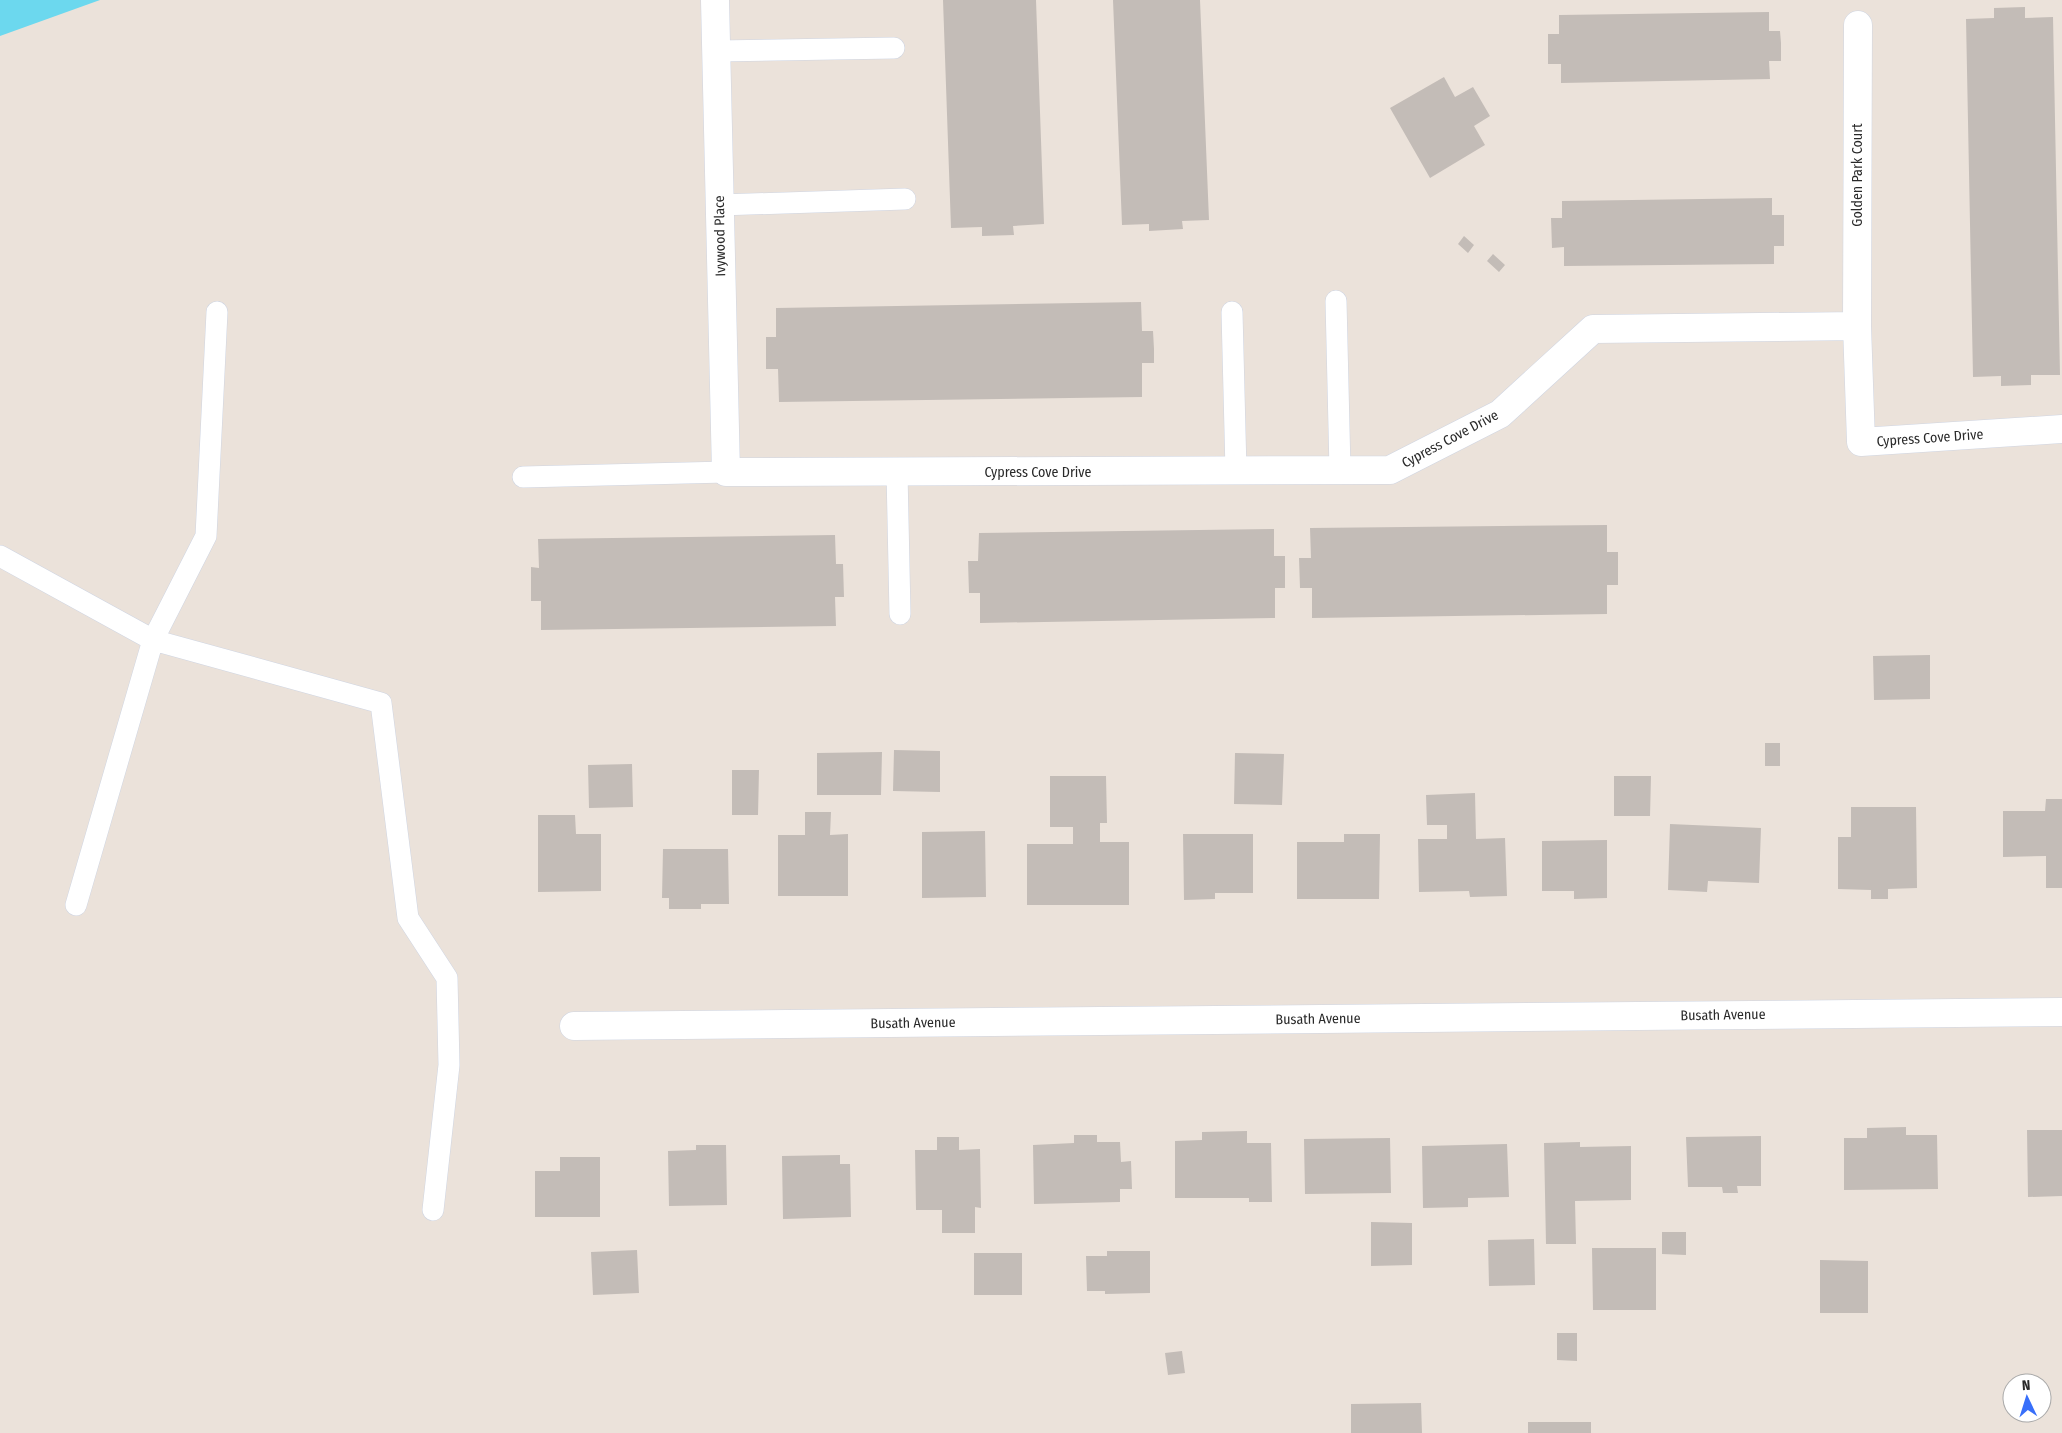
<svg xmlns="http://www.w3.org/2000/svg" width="2062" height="1433" viewBox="0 0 2062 1433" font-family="'Fira Sans Condensed',sans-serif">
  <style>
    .water { fill: #6cd8ee }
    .building { fill: #c3bcb7 }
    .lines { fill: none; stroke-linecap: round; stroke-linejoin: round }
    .service-casing { stroke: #cfd5e2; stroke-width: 22 }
    .minor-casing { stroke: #cfd5e2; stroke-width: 29 }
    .service { stroke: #fff; stroke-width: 21 }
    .minor { stroke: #fff; stroke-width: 28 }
    .labels { text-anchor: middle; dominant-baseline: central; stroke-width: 4; stroke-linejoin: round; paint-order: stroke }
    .street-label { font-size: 14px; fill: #292929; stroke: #fff }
  </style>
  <rect width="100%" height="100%" fill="#ebe2da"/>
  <path class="water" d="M0,0H100L0,36Z"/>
  <path class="building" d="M943,0H1036L1044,224L1013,226L1014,235L982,236V227L951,228Z
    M1113,0H1200L1209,220L1182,221L1183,229L1149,231V224L1122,225Z
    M2025,7V18L2053,17L2060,375H2031V385L2001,386V376L1973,377L1966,19L1994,18V8Z
    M1769,12V31H1780L1781,43V61H1769L1770,79L1561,83V64H1548V34H1559V15Z
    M1444,77L1455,97L1473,87L1490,116L1474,126L1485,145L1430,178L1390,108Z
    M1772,198V215H1784V246H1774V264L1564,266V247L1552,248L1551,218H1562V201Z
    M1464,236L1474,245L1468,253L1458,244Z
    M1493,254L1505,265L1499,272L1487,261Z
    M1141,302L1142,331H1153L1154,349V363H1142V397L779,402L778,369H766V337H776V308Z
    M1607,525V552H1618V585H1607V614L1312,618V588H1300L1299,558H1311L1310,528Z
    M1274,529V556H1285V588H1275V618L980,623V593H969L968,561H978L979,533Z
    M835,535L836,564H843L844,597H835L836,626L541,630V601H531V567L539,568L538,539Z
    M1930,655V699L1874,700L1873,656Z
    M1765,743H1780V766H1765Z
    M894,750L940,751V792L893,791Z
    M882,752L881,795H817V753Z
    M1235,753L1284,754L1282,805L1234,804Z
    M632,764L633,807L589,808L588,765Z
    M732,770H759L758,815H732Z
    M1050,776H1106L1107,823H1100V842H1129V905H1027V844H1073V827H1050Z
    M1614,776H1651L1650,816H1614Z
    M1475,793L1476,839L1505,838L1507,896L1470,897L1469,891L1419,892L1418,839H1447V825H1427L1426,795Z
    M2046,799H2062V888H2046V856L2003,857V811H2045Z
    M1851,807H1916L1917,888L1888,889V899H1871V890L1838,889V837H1851Z
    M805,812H831L830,835L848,834V896H778V835H805Z
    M538,815H575L576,834H601V891L538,892Z
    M1670,824L1761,828L1759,883L1708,881L1707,892L1668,890Z
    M985,831L986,897L922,898V832Z
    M1183,834H1253V893H1215V899L1184,900Z
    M1344,834H1380L1379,899H1297V842H1344Z
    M1607,840V898L1574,899V891H1542V841Z
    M663,849H728L729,904H701V909H669V898H662Z
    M1906,1127V1135H1937L1938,1189L1844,1190V1138H1867V1128Z
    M2027,1130H2062V1196L2028,1197Z
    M1247,1131V1143H1271L1272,1202H1249V1198H1175V1141L1202,1140V1132Z
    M1074,1135H1097V1142H1120L1121,1162L1131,1161L1132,1189H1120V1202L1034,1204L1033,1145L1074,1143Z
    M1761,1136V1186H1737L1738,1193H1723L1722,1187H1688L1686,1137Z
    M937,1137H959V1150L980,1149L981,1208L975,1207V1233H942V1210H916L915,1150H937Z
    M1390,1138L1391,1193L1305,1194L1304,1139Z
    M1580,1142V1147L1631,1146V1200L1575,1201L1576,1244H1546L1544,1143Z
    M1507,1144L1509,1197L1468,1198V1207L1423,1208L1422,1146Z
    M696,1145H726L727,1205L669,1206L668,1151L696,1150Z
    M840,1155V1164H850L851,1217L783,1219L782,1156Z
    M560,1157H600V1217H535V1171H560Z
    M1371,1222L1412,1223V1265L1371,1266Z
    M1662,1232H1686V1255L1662,1254Z
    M1534,1239L1535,1285L1489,1286L1488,1240Z
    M1592,1248H1656V1310H1593Z
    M637,1250L639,1293L593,1295L591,1252Z
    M1107,1251H1150V1293L1105,1294V1291H1087L1086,1256H1107Z
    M974,1253H1022V1295H974Z
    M1820,1260L1868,1261V1313H1820Z
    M1557,1333H1577V1361L1557,1360Z
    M1182,1351L1185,1373L1168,1375L1165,1353Z
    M1421,1403L1422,1433H1351V1404Z
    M1528,1422H1591V1433H1528Z"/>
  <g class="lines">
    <g class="service-casing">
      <path id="service" d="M717,51L894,48
        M720,205L905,199
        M1336,301L1340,470
        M217,312L206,536L153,640L381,703L408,918L447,978L449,1065L433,1210
        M1232,312L1236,471
        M897,472L900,614
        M523,477L726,472
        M0,556L153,640L76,905"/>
    </g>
    <g class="minor-casing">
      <path id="minor" d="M715,0L726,472L1390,470L1500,414L1593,329L1857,326
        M1858,25L1857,326L1861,442L2062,429
        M574,1026L2062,1012"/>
    </g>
    <use href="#service" class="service"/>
    <use href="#minor" class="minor"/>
  </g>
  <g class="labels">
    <g class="street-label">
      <text transform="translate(1857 175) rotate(-90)">Golden Park Court</text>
      <text transform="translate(720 236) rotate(-91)">Ivywood Place</text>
      <text transform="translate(1930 438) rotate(-4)">Cypress Cove Drive</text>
      <text transform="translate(1450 439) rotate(-28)">Cypress Cove Drive</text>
      <text x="1038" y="472">Cypress Cove Drive</text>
      <text transform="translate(1723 1015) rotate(-1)">Busath Avenue</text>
      <text transform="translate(1318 1019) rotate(-1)">Busath Avenue</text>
      <text transform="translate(913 1023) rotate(-1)">Busath Avenue</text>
    </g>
  </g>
  <g transform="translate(2027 1398) rotate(356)"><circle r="24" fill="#ffffff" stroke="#a9a9a9"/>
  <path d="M0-4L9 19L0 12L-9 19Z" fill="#386ffa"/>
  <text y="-8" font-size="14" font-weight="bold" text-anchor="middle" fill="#292929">N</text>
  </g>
</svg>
